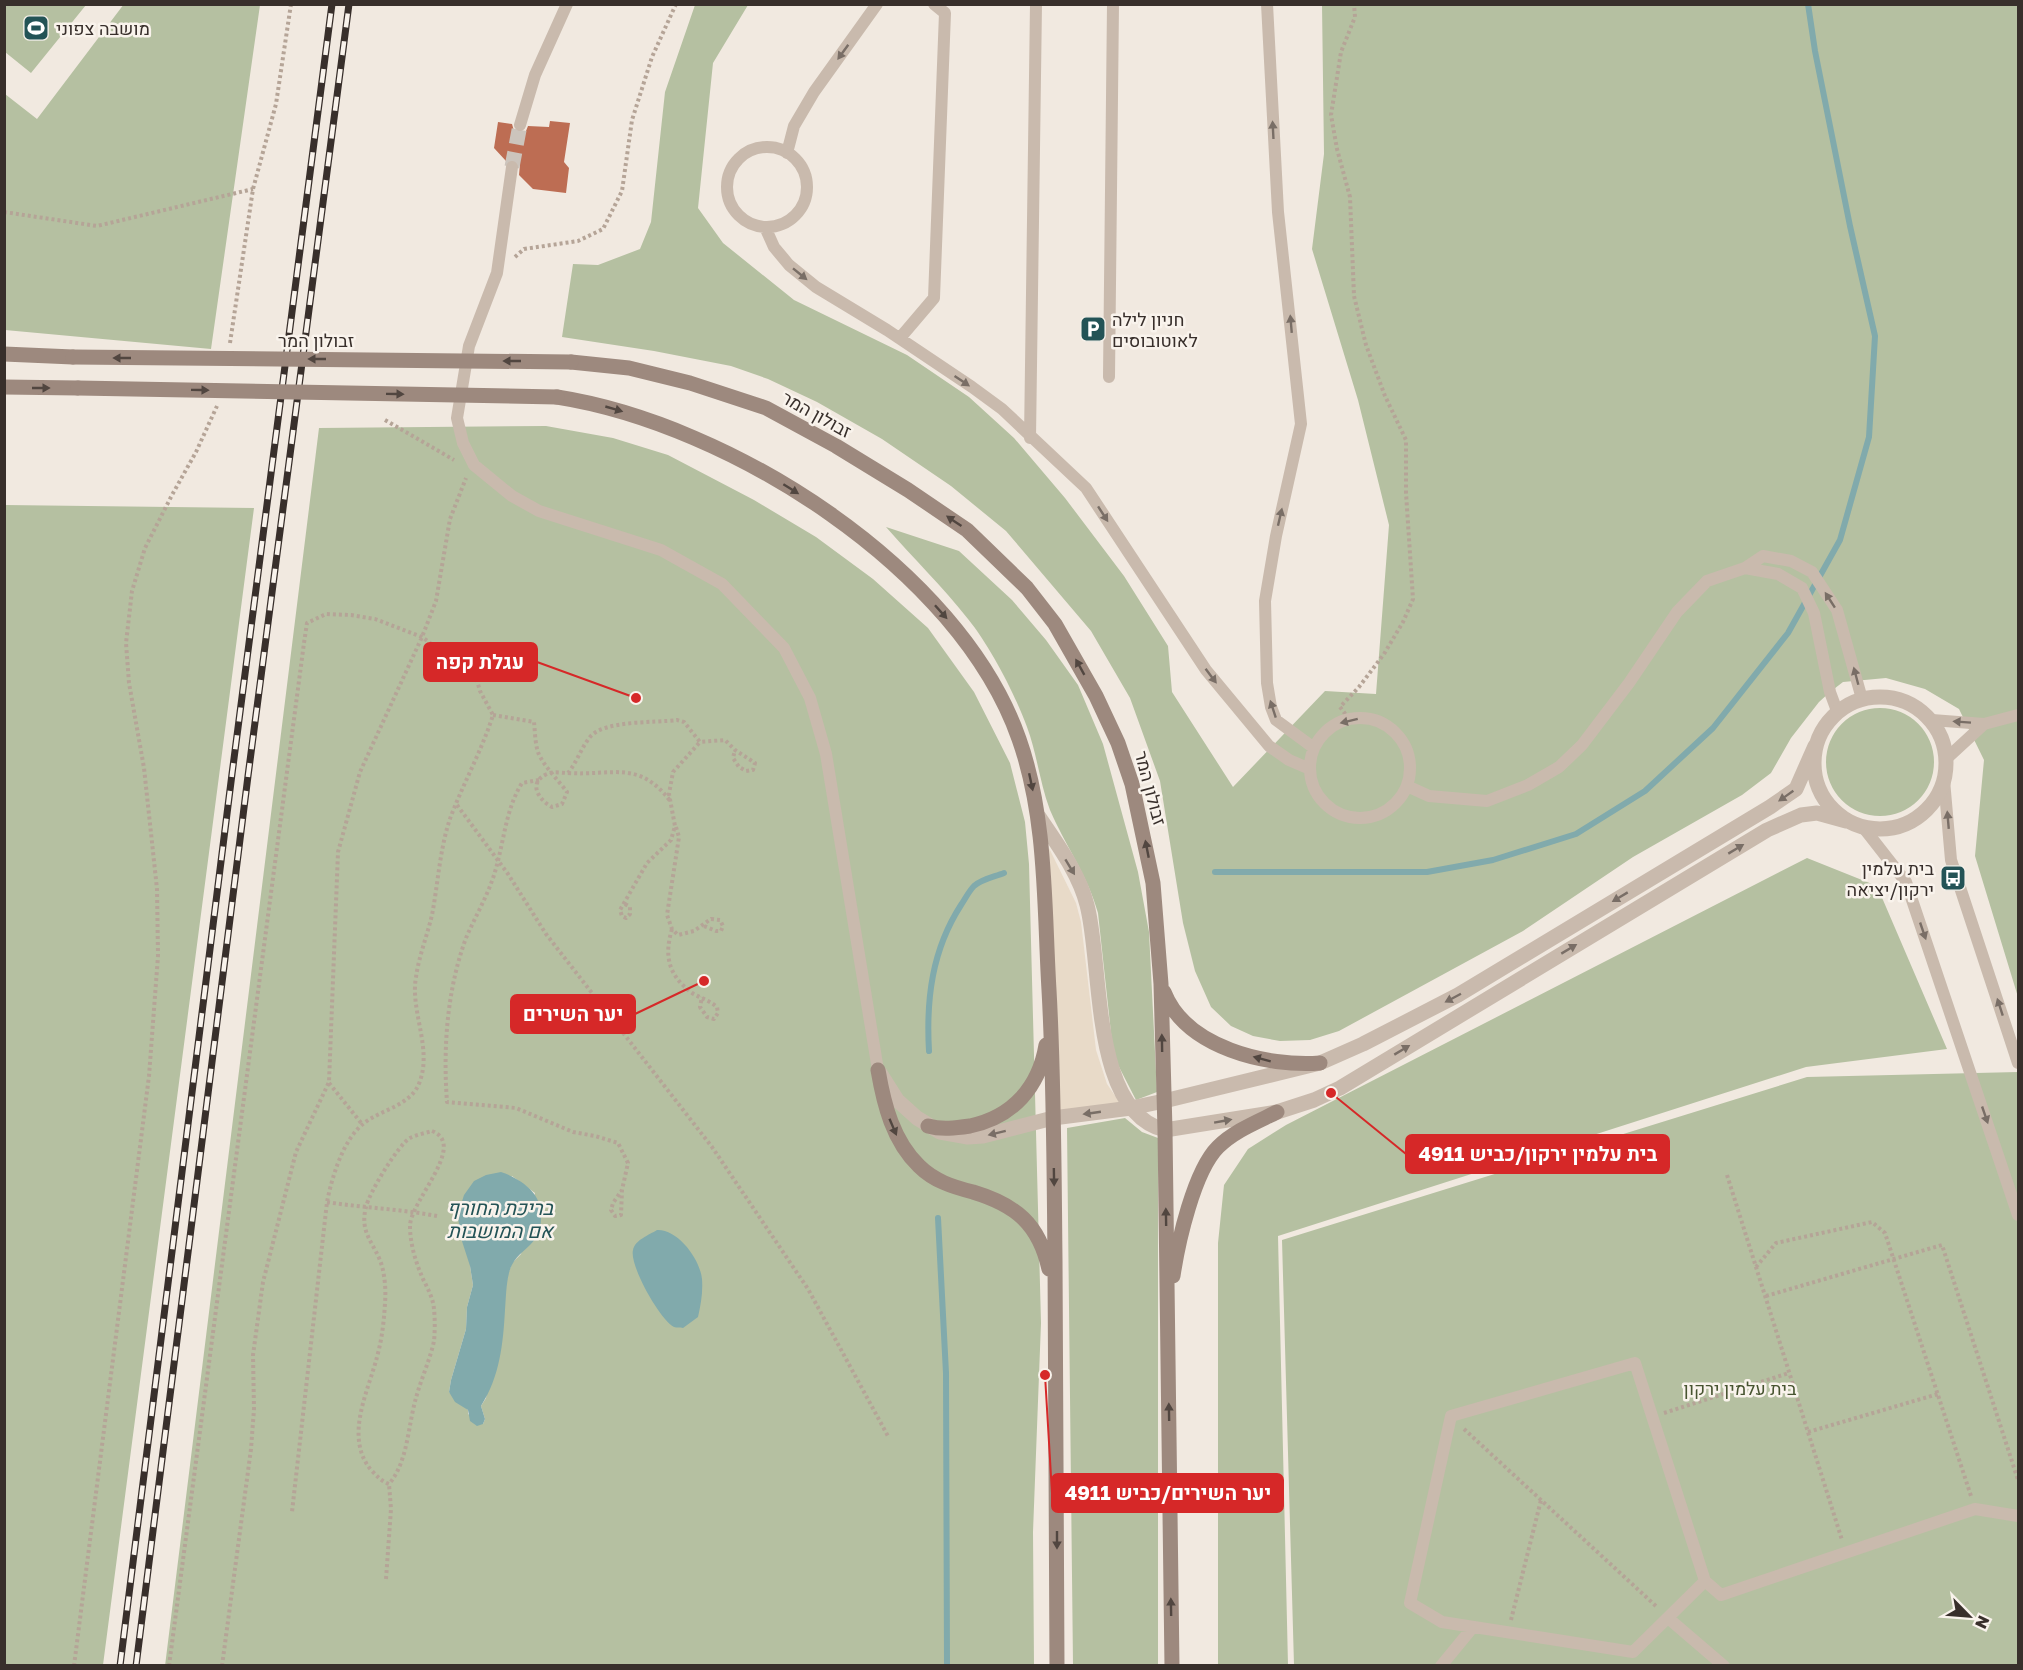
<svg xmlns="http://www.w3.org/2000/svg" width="2023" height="1670" viewBox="0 0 2023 1670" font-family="'Golos Text',Heebo,sans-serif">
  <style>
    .green { fill: #b5c0a1; fill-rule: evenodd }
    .plaza { fill: #e8dac8 }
    .water { fill: #81aaac }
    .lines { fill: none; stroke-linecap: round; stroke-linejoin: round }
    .stream { stroke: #81aaac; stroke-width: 6 }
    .building { fill: #bd6d53 }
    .street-tunnel { stroke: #ccc4bc; stroke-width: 15; stroke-dasharray: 15 8; stroke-linecap: butt }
    .path { stroke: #b5a497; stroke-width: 4; stroke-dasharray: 3 3; stroke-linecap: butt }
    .lane { stroke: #c9baad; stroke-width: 12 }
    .street { stroke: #c9baad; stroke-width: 15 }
    .secondary { stroke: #9d897e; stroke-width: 15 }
    .rail-casing { stroke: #382f2b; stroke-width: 7 }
    .rail { stroke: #f9f3ec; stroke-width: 4.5; stroke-dasharray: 14; stroke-linecap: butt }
    .secondary-bridge { stroke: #9d897e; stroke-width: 15 }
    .oneway { fill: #796e66 }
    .oneway2 { fill: #514640 }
    .labels { text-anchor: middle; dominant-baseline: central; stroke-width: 5; stroke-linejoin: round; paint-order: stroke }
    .poi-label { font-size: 18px; fill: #382f2b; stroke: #f9f3ec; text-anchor: start }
    .street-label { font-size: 18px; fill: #382f2b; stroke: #f9f3ec }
    .park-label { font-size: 18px; fill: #475430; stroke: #f9f3ec }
    .water-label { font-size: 20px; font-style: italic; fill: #235356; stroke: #f9f3ec }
    .leader { fill: none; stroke: #d62828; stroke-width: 2 }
    .callout-dot { fill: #d62828; stroke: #f9f3ec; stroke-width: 2 }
    .callout { fill: #d62828; stroke: #d62828; stroke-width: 2 }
    .callout-label { font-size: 20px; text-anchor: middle; font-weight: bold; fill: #fff }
  </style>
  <rect width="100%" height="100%" fill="#f1e9e0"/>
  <path class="green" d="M124,4L260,5L211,349L5,330V94L37,119Z
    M4,5L5,4L86,5L31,73L5,52Z
    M695,5H748L713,63L698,208L723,243L794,300L907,355L969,397L1014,438L1065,498L1124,576L1168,646L1172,692L1233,787L1325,691L1376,694L1389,525L1358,400L1312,249L1324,154L1322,5H2018V997L1975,856L1984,760L1959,709L1925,689L1886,678L1843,682L1830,692L1819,702L1791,738L1771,773L1742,795L1633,857L1523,931L1339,1031L1310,1040L1280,1041L1253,1036L1231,1026L1211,1007L1195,971L1183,923L1160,781L1130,698L1091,631L1006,531L951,486L882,439L817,402L768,379L731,366L654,351L562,337L573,264L598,265L640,249L651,222L665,92Z
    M546,426L613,438L668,455L754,500L816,537L873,579L928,628L974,692L1010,763L1025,822L1029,864L1041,1323L1033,1532L1034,1665L165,1666L319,428ZM512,1176L535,1193L521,1254L512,1263L508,1274L486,1398L481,1406L485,1419L483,1424L468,1414V1410L449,1392L451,1380L466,1329L467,1307L473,1285L470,1266Z
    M5,505L254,508L103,1665H5Z
    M886,527L959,551L1012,600L1046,640L1078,685L1103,744L1138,872L1149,932L1157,1092L1136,1100L1117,1063L1112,1042L1098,913C1088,876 1065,845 1050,810C1040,784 1037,754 1027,727C1015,694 990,646 968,619C943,587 913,558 886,527Z
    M1826 762a54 54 0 1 1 108 0a54 54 0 1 1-108 0Z
    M1807,858L1877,886L1947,1049L1806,1067L1278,1236L1288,1665H1218V1243L1224,1185L1248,1149L1286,1125Z
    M2018,1072V1665H1294L1282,1240L1807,1077Z
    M1125,1118L1142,1132L1158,1138V1665H1073L1067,1128Z"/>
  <path class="plaza" d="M1049,848L1076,903L1081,922L1096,1050L1107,1084L1120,1103L1060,1111Z"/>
  <path class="water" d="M501,1172C516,1177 537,1189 540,1207C547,1249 516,1245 509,1273C506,1285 506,1298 505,1310C503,1344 500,1376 481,1406L485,1419L483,1424L477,1426L470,1421L468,1410L455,1402L449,1392L451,1380L466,1329L467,1307L473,1285L470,1266L460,1235L458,1214L464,1195L474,1181L486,1175Z
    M657,1230C678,1229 700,1259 702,1279C703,1292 701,1304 698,1317L683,1328C680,1327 677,1328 674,1327C660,1320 629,1265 633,1250C635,1240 649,1235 657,1230Z"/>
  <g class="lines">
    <path class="stream" d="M1215,872H1427L1493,860L1576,834L1645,791L1713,728L1788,633L1840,540L1869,437L1875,336L1850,226L1815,51L1808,4
      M929,1051C926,999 932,950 961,905C965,899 969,891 974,886C982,879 994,877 1004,873
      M938,1218L946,1373L947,1666"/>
  </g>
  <path class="building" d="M550,121L570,123L564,162L569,168L566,193L533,189L519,175L520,164L518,161L513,159L506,161L494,148L498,122L512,124L514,131L521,133L526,131L528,126L549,127Z"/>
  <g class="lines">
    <path class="street-tunnel" d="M512,167L520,125"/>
    <path class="path" d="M4,212L97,226L253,189
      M515,257L524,249L578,241L603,229L622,191L632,120L652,57L676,4
      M230,343L253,189L276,104L291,4
      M385,420L454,460
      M493,715L534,722C535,731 535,743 538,752C542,764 559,781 567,792L562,804L552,807C539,800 527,783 547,774C553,771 562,773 568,773C577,762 581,748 590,737C604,720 654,723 677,720L684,722L700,742L725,740L735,750L755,763L753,770L746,771L739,767L733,758L735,750
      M1349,719L1340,707L1359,687L1384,654L1403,622L1413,599L1406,493V440L1385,396L1366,345L1354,296L1350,197L1337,149L1331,115L1341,52L1355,17L1354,4
      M568,773C612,776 639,759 671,802
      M539,780L522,783C505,810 504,844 494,875C487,897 475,917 466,938C447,990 443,1047 447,1102L516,1108L573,1132L595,1136L618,1143L628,1163L622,1190L621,1215L615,1216L611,1210L613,1203L622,1190
      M457,805L508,874L546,934L712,1147L808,1289L889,1438
      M676,827L679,837L667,915L672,929L678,935L694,931L711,919L720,920L723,926L721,931H716L704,926
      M625,904L630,907V914L626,918L622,916L620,910L647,863L671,840L675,826L669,794L673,772L700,742
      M672,929C664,956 668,975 692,993C700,998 709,1000 717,1007L718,1013L714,1019L707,1017L700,1007L702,997
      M329,1083L362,1124
      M432,1131C468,1145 410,1201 410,1226C410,1244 416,1263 423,1279C428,1289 433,1298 434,1309C435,1319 435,1331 434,1341C430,1360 421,1379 416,1398C408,1425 408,1462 389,1484C381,1481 377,1476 371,1470C344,1437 368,1392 377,1357C382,1339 384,1321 385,1303C386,1291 385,1278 382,1266C375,1243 359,1234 366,1207C369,1193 398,1145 410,1138C416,1135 425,1133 432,1131Z
      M1727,1175L1842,1540
      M327,1202C364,1208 401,1209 437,1216
      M1756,1267L1776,1243L1872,1222L1885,1233L1971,1496
      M1766,1296L1942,1245L2018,1480
      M1664,1413L1789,1373
      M1464,1429L1657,1607
      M1808,1432L1938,1394
      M386,1579L391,1509L389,1484
      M1511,1620L1541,1500
      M74,1666L149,1076L158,956L157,889L144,768L129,683L126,643L132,591L145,548L172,495L196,452L217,406
      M169,1666L304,643L307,623L326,614L351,615L375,619L422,637L476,677L480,691L493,715C482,750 464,782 451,816C440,846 438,884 432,915C427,936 419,956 416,977C410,1011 432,1047 420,1081C412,1106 381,1109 363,1124C343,1140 332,1177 327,1202L292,1512
      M222,1666L251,1449L254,1409L253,1355L263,1282L296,1152L329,1082L338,852L360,772L422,637L436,601L450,519L466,478"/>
    <path class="lane" d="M1267,4L1278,212L1301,424L1276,536L1265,601L1267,683L1271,707L1276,720L1314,748
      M520,125L535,75L567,4
      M727 187a40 40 0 1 1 80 0a40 40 0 1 1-80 0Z
      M787,153L794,126L814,92L877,4
      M512,167L497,273L469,346L457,418L463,443L474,465L512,496L539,511L661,550L722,584L784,648L810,698L826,754L878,1070
      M765,227L774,247L789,265L816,287L887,330L972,387L1002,409L1086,488L1206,670L1269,746L1289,760L1310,769
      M900,338L934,298L945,13L934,4
      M1109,377L1113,4
      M1030,438L1036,4
      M1745,568L1778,574L1802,588L1814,613L1830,692L1837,711
      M1310 768a50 50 0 1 1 100 0a50 50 0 1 1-100 0Z
      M1932,720L1984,724L1946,759
      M1984,724L2018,715
      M1944,780L1951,860L2018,1063
      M1407,786L1429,796L1487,801L1528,785L1559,767L1582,745L1629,683L1677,612L1707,581L1745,568L1763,556L1791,561L1812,572L1837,610L1862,699
      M1863,827L1906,882L2018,1215
      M1635,1363L1705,1581L1633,1652L1442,1622L1410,1603L1451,1416Z
      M1705,1581L1721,1595L1975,1509L2018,1516
      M1668,1618L1724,1666
      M1441,1666L1473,1627"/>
    <path class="street" d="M1814 763a66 66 0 1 1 132 0a66 66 0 1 1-132 0Z
      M1039,817C1057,844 1079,873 1087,905C1103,965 1090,1112 1165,1130L1277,1112L1314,1100L1340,1088L1767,830L1801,815L1817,813L1846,821
      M880,1073L897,1100L917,1118L940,1132L968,1137L983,1136L1053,1118L1131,1108L1164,1101L1320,1063L1363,1044L1458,995L1770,807L1796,789L1815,746"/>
    <path class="secondary" d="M4,354L73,357
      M571,362L629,368L690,383L766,408L836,446L908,490L967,530L1027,588L1055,624L1096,696L1118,743L1132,784L1153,883L1161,984L1165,1130L1172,1666
      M4,387L78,388
      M557,397C730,424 959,568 1019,739C1047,818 1044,907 1049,990C1054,1079 1054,1169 1055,1259C1056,1394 1056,1530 1057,1666
      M1164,992C1186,1048 1267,1067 1320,1063
      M878,1070C884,1105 893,1141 919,1166C934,1181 953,1187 973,1192C1016,1205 1039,1224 1049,1269
      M928,1126C942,1130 956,1128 970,1126C1013,1117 1039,1087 1046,1045
      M1173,1276C1178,1242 1194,1171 1218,1147C1234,1131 1257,1122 1277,1112"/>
    <g class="rail-casing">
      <path id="rail" d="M120,1666L232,774L332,4
        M136,1666L248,776L349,4"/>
    </g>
    <use href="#rail" class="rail"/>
    <path class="secondary-bridge" d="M73,357L571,362
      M78,388L557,397"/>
  </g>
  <defs><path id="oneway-solid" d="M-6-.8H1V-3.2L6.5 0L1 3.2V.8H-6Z" transform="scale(1.5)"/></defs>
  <g class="oneway">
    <use href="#oneway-solid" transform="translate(843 52) rotate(126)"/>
    <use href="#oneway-solid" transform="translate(1273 130) rotate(-93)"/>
    <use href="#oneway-solid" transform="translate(800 274) rotate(39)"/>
    <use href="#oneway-solid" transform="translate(1291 324) rotate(-95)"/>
    <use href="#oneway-solid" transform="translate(962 381) rotate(34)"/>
    <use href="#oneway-solid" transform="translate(1103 514) rotate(57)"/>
    <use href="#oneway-solid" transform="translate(1280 517) rotate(-77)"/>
    <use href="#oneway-solid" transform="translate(1830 600) rotate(-123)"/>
    <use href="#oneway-solid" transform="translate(1211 676) rotate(53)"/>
    <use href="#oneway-solid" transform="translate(1856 676) rotate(-105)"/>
    <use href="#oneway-solid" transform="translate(1273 709) rotate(-108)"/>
    <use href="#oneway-solid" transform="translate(1349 721) rotate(166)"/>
    <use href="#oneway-solid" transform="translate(1962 722) rotate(-176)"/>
    <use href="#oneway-solid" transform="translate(1786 796) rotate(145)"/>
    <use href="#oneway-solid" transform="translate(1948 820) rotate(-95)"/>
    <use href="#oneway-solid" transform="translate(1736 849) rotate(-31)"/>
    <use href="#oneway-solid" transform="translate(1070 867) rotate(59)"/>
    <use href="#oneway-solid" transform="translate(1620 897) rotate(149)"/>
    <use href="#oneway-solid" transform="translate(1923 931) rotate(71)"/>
    <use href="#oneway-solid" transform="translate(1569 949) rotate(-31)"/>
    <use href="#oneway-solid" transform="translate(1453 998) rotate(152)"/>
    <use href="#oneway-solid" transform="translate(2000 1007) rotate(-108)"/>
    <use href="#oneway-solid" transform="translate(1402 1050) rotate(-31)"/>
    <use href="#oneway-solid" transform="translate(1092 1113) rotate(172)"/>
    <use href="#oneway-solid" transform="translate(1985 1115) rotate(71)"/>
    <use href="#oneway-solid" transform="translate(1223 1121) rotate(-10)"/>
    <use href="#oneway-solid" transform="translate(997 1133) rotate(166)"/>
  </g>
  <g class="oneway2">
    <use href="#oneway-solid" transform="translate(122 358) rotate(-180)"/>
    <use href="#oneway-solid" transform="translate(317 359) rotate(-180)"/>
    <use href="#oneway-solid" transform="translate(512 361) rotate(-180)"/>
    <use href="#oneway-solid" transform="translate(41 388)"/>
    <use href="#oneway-solid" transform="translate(200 390) rotate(1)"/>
    <use href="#oneway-solid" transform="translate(395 394) rotate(1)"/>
    <use href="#oneway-solid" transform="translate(614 409) rotate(16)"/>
    <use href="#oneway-solid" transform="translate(791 489) rotate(32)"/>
    <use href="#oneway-solid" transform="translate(954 521) rotate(-146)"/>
    <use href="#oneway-solid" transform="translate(941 612) rotate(48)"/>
    <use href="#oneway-solid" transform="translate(1080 667) rotate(-119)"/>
    <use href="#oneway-solid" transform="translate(1031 782) rotate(78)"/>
    <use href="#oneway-solid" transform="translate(1147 849) rotate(-101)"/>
    <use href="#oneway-solid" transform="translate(1162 1043) rotate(-91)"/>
    <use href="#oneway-solid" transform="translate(1262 1059) rotate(-165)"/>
    <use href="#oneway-solid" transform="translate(893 1127) rotate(67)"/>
    <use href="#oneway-solid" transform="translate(1054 1177) rotate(89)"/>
    <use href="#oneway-solid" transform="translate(1166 1217) rotate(-91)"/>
    <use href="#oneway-solid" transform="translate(1169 1412) rotate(-91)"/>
    <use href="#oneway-solid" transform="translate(1057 1540) rotate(90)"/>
    <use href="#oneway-solid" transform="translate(1171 1607) rotate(-91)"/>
  </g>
  <defs>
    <g id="stadium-square" transform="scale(1.35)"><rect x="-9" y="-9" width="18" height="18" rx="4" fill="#235356" stroke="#f9f3ec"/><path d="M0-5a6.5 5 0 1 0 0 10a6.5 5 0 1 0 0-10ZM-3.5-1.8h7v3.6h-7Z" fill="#fff"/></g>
    <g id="parking-square" transform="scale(1.35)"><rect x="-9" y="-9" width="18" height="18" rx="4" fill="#235356" stroke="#f9f3ec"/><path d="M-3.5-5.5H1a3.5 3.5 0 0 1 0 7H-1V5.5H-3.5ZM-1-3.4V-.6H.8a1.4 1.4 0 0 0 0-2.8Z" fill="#fff"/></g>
    <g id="bus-square" transform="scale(1.35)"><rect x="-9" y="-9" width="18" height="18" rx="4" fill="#235356" stroke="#f9f3ec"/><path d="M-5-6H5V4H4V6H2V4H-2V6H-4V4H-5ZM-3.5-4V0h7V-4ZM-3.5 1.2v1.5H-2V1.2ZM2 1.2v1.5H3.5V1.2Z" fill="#fff"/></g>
  </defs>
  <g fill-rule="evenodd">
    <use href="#stadium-square" x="36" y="28"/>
    <use href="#parking-square" x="1093" y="329"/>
    <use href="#bus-square" x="1953" y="878"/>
  </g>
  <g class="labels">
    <g class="poi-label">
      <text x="56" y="28">מושבה צפוני</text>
      <text x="1112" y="319">חניון לילה<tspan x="1112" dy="21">לאוטובוסים</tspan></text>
      <text x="1934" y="868" text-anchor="end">בית עלמין<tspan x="1934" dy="21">ירקון/יציאה</tspan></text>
    </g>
    <g class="street-label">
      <text x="316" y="340">זבולון המר</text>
      <text transform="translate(817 414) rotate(29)">זבולון המר</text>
      <text transform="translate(1151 788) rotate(75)">זבולון המר</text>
    </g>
    <g class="park-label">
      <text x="1740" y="1388">בית עלמין ירקון</text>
    </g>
    <g class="water-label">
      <text x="500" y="1207">בריכת החורף<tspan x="500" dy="23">אם המושבות</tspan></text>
    </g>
  </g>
  <path class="leader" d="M636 698L537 662M704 981L635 1014M1331 1093L1406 1154M1045 1375L1052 1493"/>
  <g class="callout-dot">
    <circle cx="636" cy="698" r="6"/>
    <circle cx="704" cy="981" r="6"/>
    <circle cx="1331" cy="1093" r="6"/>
    <circle cx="1045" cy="1375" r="6"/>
  </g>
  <g class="callout">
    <rect x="424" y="643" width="113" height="38" rx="6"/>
    <rect x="511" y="995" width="124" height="38" rx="6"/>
    <rect x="1406" y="1135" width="263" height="38" rx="6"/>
    <rect x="1052" y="1474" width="231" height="38" rx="6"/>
  </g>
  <g class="callout-label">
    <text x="480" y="669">עגלת קפה</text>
    <text x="573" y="1021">יער השירים</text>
    <text x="1538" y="1161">בית עלמין ירקון/כביש 4911</text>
    <text x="1168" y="1500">יער השירים/כביש 4911</text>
  </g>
  <rect width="2023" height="1670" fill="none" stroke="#382f2b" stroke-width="12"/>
  <g transform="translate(1969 1616) rotate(115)" stroke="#f9f3ec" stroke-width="4.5" paint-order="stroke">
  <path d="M0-4.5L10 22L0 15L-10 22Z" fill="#382f2b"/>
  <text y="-9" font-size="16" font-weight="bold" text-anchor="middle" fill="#382f2b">N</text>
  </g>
</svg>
